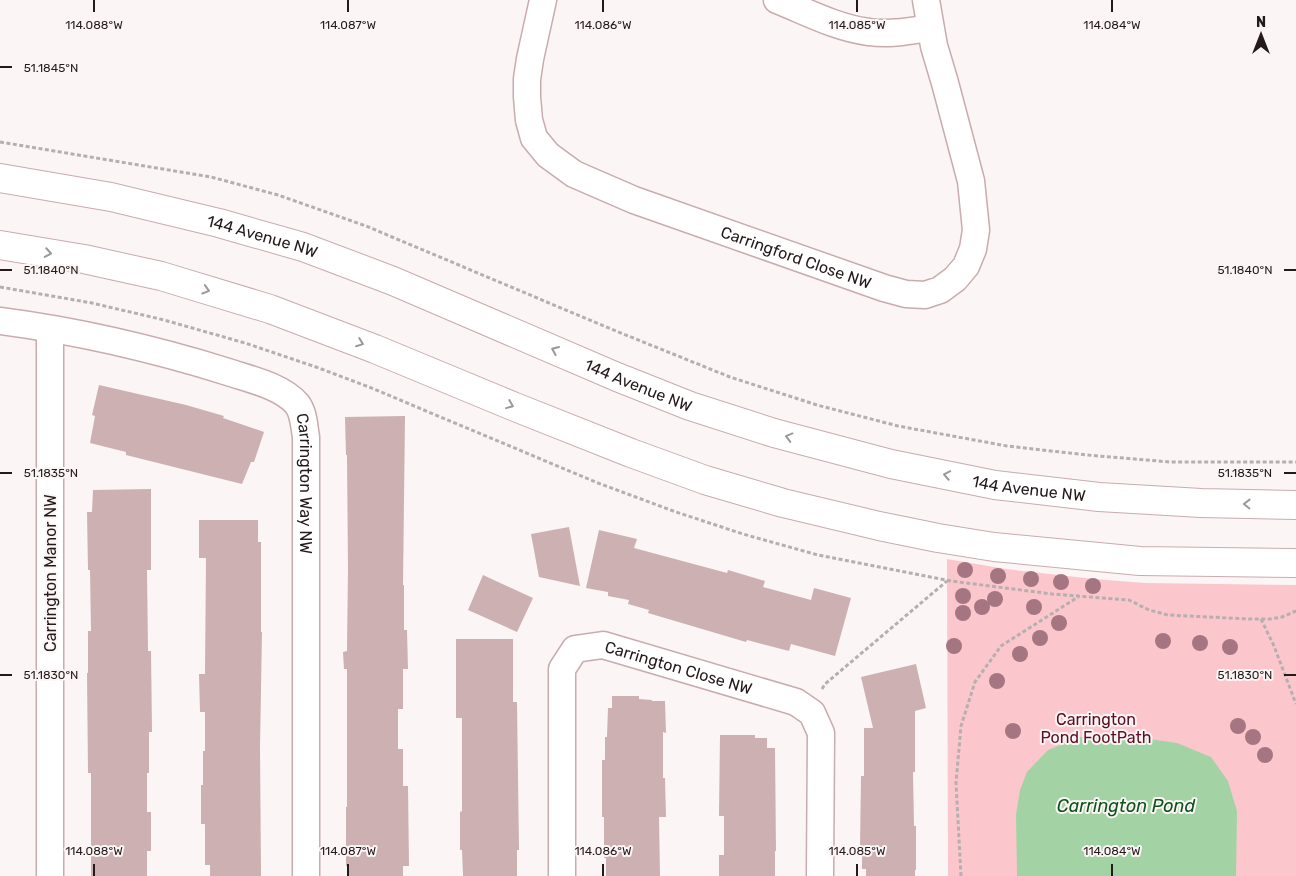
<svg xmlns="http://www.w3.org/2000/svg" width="1296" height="876" viewBox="0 0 1296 876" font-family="Rubik,sans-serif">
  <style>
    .green { fill: #fcc7cc }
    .water { fill: #a3d3a4 }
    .building { fill: #ccb0b2 }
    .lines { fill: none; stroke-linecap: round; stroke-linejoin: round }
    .minor-casing { stroke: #c8acae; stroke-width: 29 }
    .major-casing { stroke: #c8acae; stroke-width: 30 }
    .path { stroke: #b7afaf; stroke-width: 3; stroke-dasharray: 4 2.5; stroke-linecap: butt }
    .minor { stroke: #fff; stroke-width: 26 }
    .major { stroke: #fff; stroke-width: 28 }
    .tree { fill: #a57681 }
    .oneway { stroke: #9d9898 }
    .ticks { fill: none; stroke: #251a1b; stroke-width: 2 }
    .labels { text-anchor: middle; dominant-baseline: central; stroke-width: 4; stroke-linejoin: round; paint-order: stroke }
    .street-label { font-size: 16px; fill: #251a1b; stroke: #fbf5f5 }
    .park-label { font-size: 16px; fill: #5f0e22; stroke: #fbf5f5 }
    .water-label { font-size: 18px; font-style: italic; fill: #0c5319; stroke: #fbf5f5 }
    .ticks-label { font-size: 12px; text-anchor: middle; fill: #251a1b; stroke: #fbf5f5; stroke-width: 4; stroke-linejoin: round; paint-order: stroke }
  </style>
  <rect width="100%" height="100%" fill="#fbf5f5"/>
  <path class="green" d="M947,559L1006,569L1094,579L1145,583L1296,585V876H948Z"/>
  <path class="water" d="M1129,736L1177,743L1211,757L1228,781L1237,811L1236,876H1017L1016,815L1020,790L1027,772L1048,750L1080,737Z"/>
  <path class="building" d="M99,385L186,405L224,416L223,418L264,432L254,462H251L242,484L126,455V452L90,443L95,416L92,415Z
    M405,416L403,585H404V630H407L408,669H403V709H398V749H403V786H408L409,866H403V876H348V866H346V807H347V669H344L343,652L347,651L348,567L347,455H346L345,417Z
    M151,489V570H147L148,651H151L152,732H149V773H147V812H151V851H147V876H91V773H88L87,673H88V631H91L90,570H88L87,512H92L93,490Z
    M199,520H258V542H261V632H262L260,746L261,876H210V865H205V824H201V785H203V751H205V712H200L199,674H205L206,558H199Z
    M569,527L580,586L539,577L531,534Z
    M599,530L637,539L634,548L727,573L728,570L765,581L763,587L811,600L814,588L851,598L835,656L791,644L789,651L747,640L746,642L648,613L649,610L628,604L629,600L608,596V592L586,588Z
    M483,575L533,598L517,632L468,610Z
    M456,639H513V702H517L519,850H517V876H463L462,850H460V812L462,811V718H456Z
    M916,664L926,708L915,711V772H913L914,826H916V870H915V876H866V869H862V848H860L861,776H864V728H873L861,677Z
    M612,696H639V699L652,700V701H665L666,733L663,732V778H665L666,817H659L660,876H606V858H604V817H602V760H605V737H607L608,708H612Z
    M720,735H755V738H767V748H775L776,851H775V876H719V855H724V816H719Z"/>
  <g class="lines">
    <g class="minor-casing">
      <g id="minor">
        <path id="s1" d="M543,0L530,59L527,79V97L529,120L534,138L548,155L574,174L634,200L884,288L906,294L925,295L940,290L955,279L966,266L973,249L976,230L971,181L945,83L934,46L926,0"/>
        <path d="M777,0C807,12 837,28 869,32C889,35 910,31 930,28"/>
        <path id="s2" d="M0,321C77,331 154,349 228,372C249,379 282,386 297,404C304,413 304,426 306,437V876"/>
        <path d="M50,330V876"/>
        <path id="s3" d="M562,876V669L575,649L603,645L796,702L812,713L821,733L820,876"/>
      </g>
    </g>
    <g class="major-casing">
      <g id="major">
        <path id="s4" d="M0,178L111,197L219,223L303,247L393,281L617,377L690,406L774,433L891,464L995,485L1099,497L1201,503L1296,505"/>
        <path d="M0,245L84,259L161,276L270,309L375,349L515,407L631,453L705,480L783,503L879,526L938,538L994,547L1140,561L1296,563"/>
      </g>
    </g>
    <path class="path" d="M0,142L211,177L278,195L366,226L611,329L730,377L817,405L898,426L1007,446L1087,455L1170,462H1296
      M0,287L92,303L164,320L245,343L316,367L369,387L598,483L676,512L743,534L818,555L951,581L1052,594L1129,600L1149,610L1168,615L1249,619H1270L1282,617L1296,611
      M1261,619L1274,646L1296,704
      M822,689L825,684L947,581
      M961,876L956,783L961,726L975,682L1001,646L1078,597"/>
    <use href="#minor" class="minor"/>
    <use href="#major" class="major"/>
  </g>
  <g class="tree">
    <circle cx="965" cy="570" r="8"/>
    <circle cx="998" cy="576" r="8"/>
    <circle cx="1031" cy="579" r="8"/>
    <circle cx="1061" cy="582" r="8"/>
    <circle cx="1093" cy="586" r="8"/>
    <circle cx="963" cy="596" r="8"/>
    <circle cx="995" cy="599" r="8"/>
    <circle cx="982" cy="607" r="8"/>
    <circle cx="1034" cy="607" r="8"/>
    <circle cx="963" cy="613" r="8"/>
    <circle cx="1059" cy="623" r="8"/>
    <circle cx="1040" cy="638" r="8"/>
    <circle cx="1163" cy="641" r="8"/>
    <circle cx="1200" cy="643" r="8"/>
    <circle cx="954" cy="646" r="8"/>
    <circle cx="1230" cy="647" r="8"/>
    <circle cx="1020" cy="654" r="8"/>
    <circle cx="997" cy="681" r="8"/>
    <circle cx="1238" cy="726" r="8"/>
    <circle cx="1013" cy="731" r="8"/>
    <circle cx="1253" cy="737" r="8"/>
    <circle cx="1265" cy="755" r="8"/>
  </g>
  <defs><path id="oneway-chevron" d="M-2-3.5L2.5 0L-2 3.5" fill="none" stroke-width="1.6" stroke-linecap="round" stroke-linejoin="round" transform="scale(1.25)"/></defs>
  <g class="oneway">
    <use href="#oneway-chevron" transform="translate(48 253) rotate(10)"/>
    <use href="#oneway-chevron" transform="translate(206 290) rotate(17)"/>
    <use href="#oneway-chevron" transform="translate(360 343) rotate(21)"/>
    <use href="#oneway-chevron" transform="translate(555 350) rotate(-157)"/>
    <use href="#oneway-chevron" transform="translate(510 405) rotate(22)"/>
    <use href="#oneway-chevron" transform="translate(789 437) rotate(-165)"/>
    <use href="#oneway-chevron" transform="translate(947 475) rotate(-169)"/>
    <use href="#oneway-chevron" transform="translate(1247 504) rotate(-179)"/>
  </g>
  <path class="ticks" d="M94,0V12M348,0V12M603,0V12M857,0V12M1112,0V12M0,67H12M0,270H12M1284,270H1296M0,473H12M1284,473H1296M0,675H12M1284,675H1296M94,864V876M348,864V876M603,864V876M857,864V876M1112,864V876"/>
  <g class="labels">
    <g class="street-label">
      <text stroke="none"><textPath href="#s4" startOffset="269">144 Avenue NW</textPath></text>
      <text stroke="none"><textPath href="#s1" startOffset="432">Carringford Close NW</textPath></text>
      <text stroke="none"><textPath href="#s4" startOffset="674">144 Avenue NW</textPath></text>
      <text stroke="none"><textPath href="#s2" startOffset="392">Carrington Way NW</textPath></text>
      <text stroke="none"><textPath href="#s4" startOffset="1079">144 Avenue NW</textPath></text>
      <text transform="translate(50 573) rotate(-90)">Carrington Manor NW</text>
      <text stroke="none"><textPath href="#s3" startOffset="338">Carrington Close NW</textPath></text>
    </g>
    <g class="park-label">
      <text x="1096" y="719">Carrington<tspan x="1096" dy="18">Pond FootPath</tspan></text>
    </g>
    <g class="water-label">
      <text x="1126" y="806">Carrington Pond</text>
    </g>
  </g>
  <g class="ticks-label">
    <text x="94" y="29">114.088°W</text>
    <text x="348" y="29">114.087°W</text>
    <text x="603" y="29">114.086°W</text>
    <text x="857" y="29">114.085°W</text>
    <text x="1112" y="29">114.084°W</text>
    <text x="51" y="72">51.1845°N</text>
    <text x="51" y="274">51.1840°N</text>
    <text x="1245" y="274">51.1840°N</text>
    <text x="51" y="477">51.1835°N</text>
    <text x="1245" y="477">51.1835°N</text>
    <text x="51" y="679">51.1830°N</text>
    <text x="1245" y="679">51.1830°N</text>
    <text x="94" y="855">114.088°W</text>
    <text x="348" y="855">114.087°W</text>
    <text x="603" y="855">114.086°W</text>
    <text x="857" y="855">114.085°W</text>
    <text x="1112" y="855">114.084°W</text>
  </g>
  <g transform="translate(1261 35)" stroke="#fbf5f5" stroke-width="4" paint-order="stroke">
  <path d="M0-4L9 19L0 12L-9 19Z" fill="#251a1b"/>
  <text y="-8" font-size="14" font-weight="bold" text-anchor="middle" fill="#251a1b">N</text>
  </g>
</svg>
